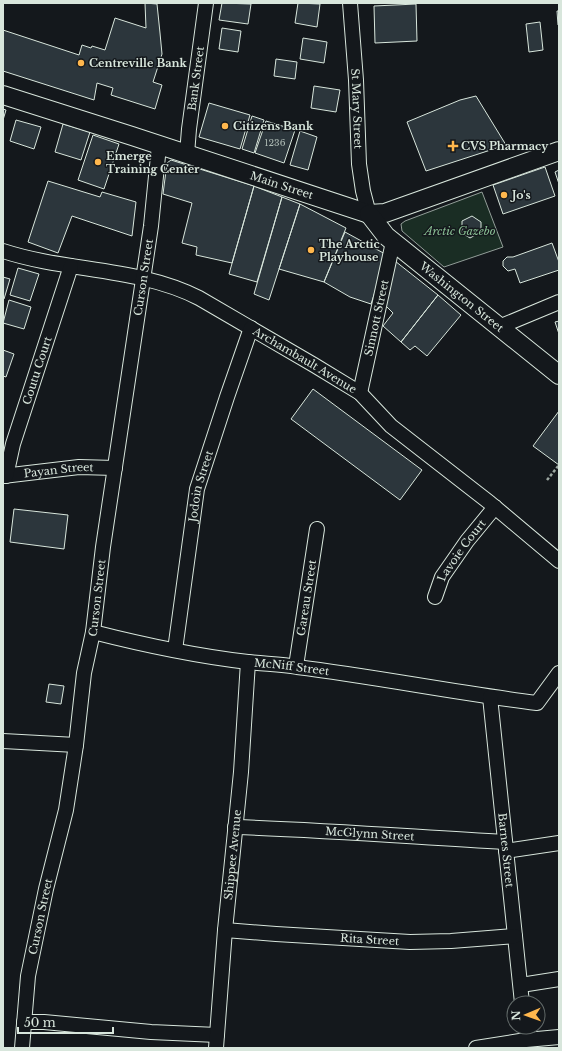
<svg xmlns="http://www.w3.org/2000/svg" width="562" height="1051" viewBox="0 0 562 1051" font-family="'Libre Baskerville',serif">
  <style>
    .green { fill: #1a2d24; stroke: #939e99 }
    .building { fill: #2c363c; stroke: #d8e6dc }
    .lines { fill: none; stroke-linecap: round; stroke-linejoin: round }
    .minor-casing { stroke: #d8e6dc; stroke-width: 16 }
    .major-casing { stroke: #d8e6dc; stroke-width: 20 }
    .path { stroke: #9da8a2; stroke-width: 2.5; stroke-dasharray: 3 2; stroke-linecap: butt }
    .minor { stroke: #14181c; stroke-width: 14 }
    .major { stroke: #14181c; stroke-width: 18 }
    .poi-dot { fill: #ffb74d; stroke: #14181c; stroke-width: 1.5 }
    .labels { text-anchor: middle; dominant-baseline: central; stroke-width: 3; stroke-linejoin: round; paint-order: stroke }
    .number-label { font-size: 9px; fill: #adbab4 }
    .poi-label { font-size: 11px; font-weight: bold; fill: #d8e6dc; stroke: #14181c; text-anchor: start }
    .street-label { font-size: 11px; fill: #d8e6dc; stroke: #14181c }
    .park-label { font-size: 11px; font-style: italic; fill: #8ac095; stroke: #14181c }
  </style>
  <rect width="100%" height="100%" fill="#14181c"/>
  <path class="green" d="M482,192L503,247L444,267L402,231L401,224L405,221Z"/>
  <path class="building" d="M145,3L157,4L160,33L162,54L153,82L162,85L155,109L111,95L113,88L97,83L94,100L3,71V30L79,55L82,45L91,48L92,46L105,50L115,18L146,28Z
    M222,3L251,4L248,24L219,20Z
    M298,3L320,4L317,27L295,23Z
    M416,4L417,41L375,43L374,6Z
    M557,11H559V24L558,25Z
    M540,22L543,50L529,52L526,24Z
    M222,28L241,31L238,52L219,49Z
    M303,38L327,42L324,63L300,59Z
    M276,59L297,62L295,79L274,76Z
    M314,86L340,90L336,112L311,108Z
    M476,96L506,145L426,171L407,122L460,100Z
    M209,103L250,115L240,149L199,137Z
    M3,109L6,110L3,120Z
    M252,116L264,120L254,153L242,149Z
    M16,120L41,127L34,149L10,141Z
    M266,121L295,130L284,163L255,153Z
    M63,124L90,132L81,160L55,152Z
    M300,131L317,137L308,170L290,165Z
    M93,135L119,144L104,189L78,180Z
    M171,160L254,186L232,263L196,255L197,247L182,243L192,203L163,194L167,163Z
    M545,167L555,196L503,214L493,185Z
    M559,170V184L555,172Z
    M48,181L100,197L102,192L136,202L132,236L72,216L58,253L28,242Z
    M254,186L282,197L257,282L229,274Z
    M282,197L300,204L269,300L254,294Z
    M300,204L346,228L324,282L279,269Z
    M472,216L481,222V232L470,238L462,233V221Z
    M345,232L387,255L371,304L350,297L324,282Z
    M552,243L559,262V270L520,283L515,269L508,271L503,266V261L507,257H513Z
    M395,261L438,295L401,342L383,326L393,313L384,304Z
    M18,268L39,274L30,301L10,295Z
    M3,277L10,279L4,299L3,298Z
    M438,295L461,315L427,356L415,346L410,350L401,342Z
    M9,300L31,307L24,329L3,323Z
    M559,321V334L555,322Z
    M3,350L14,354L6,377L3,376Z
    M313,389L422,470L400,500L291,419Z
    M559,411V465L533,446Z
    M14,509L68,515L64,549L10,542Z
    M49,684L64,686L61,704L46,702Z"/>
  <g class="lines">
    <g class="minor-casing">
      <g id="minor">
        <path id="s1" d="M350,3L356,80L359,164L363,191L369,214"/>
        <path id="s2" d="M187,154L189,129L206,3"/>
        <path id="s3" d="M3,251C67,272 138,267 199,298L314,365L360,393L391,426L490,503L559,561"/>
        <path d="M499,327L559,302"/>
        <path id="s4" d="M360,393L393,242"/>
        <path id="s5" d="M3,476L79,467L115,468"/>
        <path id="s6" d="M6,476L13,444L71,266"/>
        <path id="s7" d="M435,597L442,577L467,541L495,507"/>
        <path id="s8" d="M93,632C144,645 196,656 248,662C264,664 281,664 297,667C377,677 457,693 537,703L559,673"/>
        <path id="s9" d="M175,650L197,489L227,397L251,328"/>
        <path id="s10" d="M296,666L317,529"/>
        <path id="s11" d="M490,697L522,1003"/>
        <path d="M3,741L76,745"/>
        <path id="s12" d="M235,827C325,830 415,837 505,842"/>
        <path d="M506,851L559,843"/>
        <path id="s13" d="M225,930L276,934L410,942L451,941L515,936"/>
        <path d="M521,985L559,979"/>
        <path d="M24,1022H44L151,1032L217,1035"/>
        <path id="s14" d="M22,1048L28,976L46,889L66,810L76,745L84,673L93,632L103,547L151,226L159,146"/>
        <path id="s15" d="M216,1048L225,930L241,772L248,662"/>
        <path d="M476,1048L526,1040L559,1037"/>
      </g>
    </g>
    <g class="major-casing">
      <g id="major">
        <path id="s16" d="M3,95L132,136L369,214L385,213L399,208L559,151"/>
        <path id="s17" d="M369,214L386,236L559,375"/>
      </g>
    </g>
    <path class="path" d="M547,480L559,465"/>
    <use href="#minor" class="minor"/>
    <use href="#major" class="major"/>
  </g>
  <g class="poi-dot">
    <circle cx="81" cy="63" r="4"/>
    <circle cx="225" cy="126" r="4"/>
    <path d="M451 140h4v4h4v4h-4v4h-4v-4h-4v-4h4z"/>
    <circle cx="98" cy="162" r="4"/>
    <circle cx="504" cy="195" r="4"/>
    <circle cx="311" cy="250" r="4"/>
  </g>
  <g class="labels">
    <g class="number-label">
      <text x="275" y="142">1236</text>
    </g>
    <g class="poi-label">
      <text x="89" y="63">Centreville Bank</text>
      <text x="233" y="126">Citizens Bank</text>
      <text x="461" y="146">CVS Pharmacy</text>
      <text x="106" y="156">Emerge<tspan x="106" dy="13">Training Center</tspan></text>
      <text x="512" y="195">Jo's</text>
      <text x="319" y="244">The Arctic<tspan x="319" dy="13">Playhouse</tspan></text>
    </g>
    <g class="street-label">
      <text stroke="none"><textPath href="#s2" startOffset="76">Bank Street</textPath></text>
      <text stroke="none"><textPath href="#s1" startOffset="106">St Mary Street</textPath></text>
      <text stroke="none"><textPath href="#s16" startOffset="293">Main Street</textPath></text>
      <text stroke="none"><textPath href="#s14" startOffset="781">Curson Street</textPath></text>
      <text stroke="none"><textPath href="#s17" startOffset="125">Washington Street</textPath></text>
      <text stroke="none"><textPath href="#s4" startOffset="77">Sinnott Street</textPath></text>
      <text stroke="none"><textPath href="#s3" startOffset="325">Archambault Avenue</textPath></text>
      <text stroke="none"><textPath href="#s6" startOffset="110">Coutu Court</textPath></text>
      <text stroke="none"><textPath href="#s5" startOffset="56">Payan Street</textPath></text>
      <text stroke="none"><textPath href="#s9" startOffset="166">Jodoin Street</textPath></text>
      <text stroke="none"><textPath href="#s7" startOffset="54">Lavoie Court</textPath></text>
      <text stroke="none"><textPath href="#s14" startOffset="457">Curson Street</textPath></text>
      <text stroke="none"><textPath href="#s10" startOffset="69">Gareau Street</textPath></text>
      <text stroke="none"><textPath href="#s8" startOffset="202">McNiff Street</textPath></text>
      <text stroke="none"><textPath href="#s12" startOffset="135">McGlynn Street</textPath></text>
      <text stroke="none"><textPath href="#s11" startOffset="154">Barnes Street</textPath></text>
      <text stroke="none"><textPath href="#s15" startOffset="194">Shippee Avenue</textPath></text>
      <text stroke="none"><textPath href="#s14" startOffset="133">Curson Street</textPath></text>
      <text stroke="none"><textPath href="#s13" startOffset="145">Rita Street</textPath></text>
    </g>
    <g class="park-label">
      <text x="460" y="231">Arctic Gazebo</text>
    </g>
  </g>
  <rect width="562" height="1051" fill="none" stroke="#d8e6dc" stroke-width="8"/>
  <g transform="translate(526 1015) rotate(268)"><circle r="19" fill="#14181c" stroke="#626a69"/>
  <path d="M0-3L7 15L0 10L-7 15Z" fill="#ffb74d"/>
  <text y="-6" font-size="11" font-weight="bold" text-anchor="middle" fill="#d8e6dc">N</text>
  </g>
  <path d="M18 1027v6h95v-6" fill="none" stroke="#d8e6dc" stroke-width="2"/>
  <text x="24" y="1027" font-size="12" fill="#d8e6dc" stroke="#14181c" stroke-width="3" paint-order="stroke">50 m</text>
</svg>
